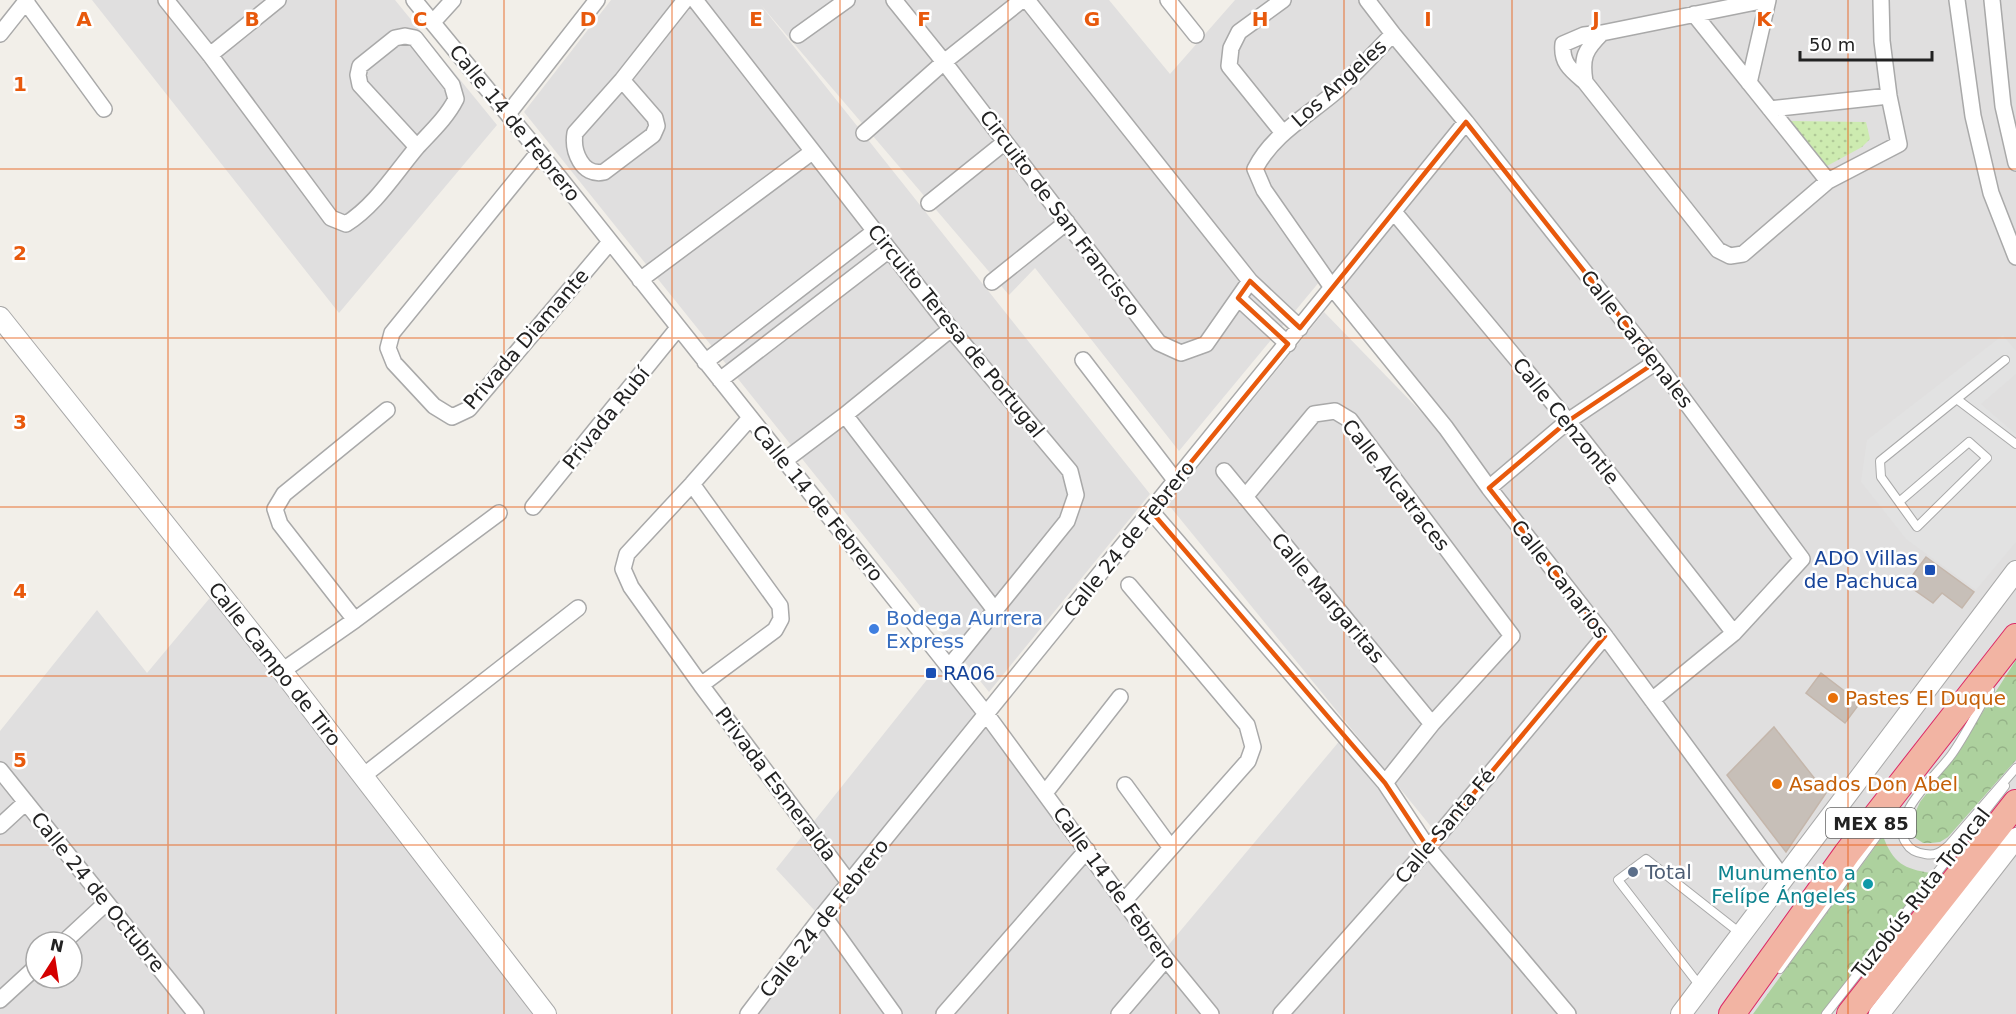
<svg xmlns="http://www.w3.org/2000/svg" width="2016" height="1014" viewBox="0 0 2016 1014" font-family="'DejaVu Sans',sans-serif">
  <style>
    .residential { fill: #e0dfdf; fill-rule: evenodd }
    .grass { fill: url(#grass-dots) }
    .forest { fill: url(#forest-crowns) }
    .parking { fill: #e2e2e2 }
    .building { fill: #c7bfb8; stroke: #c4b6ab; stroke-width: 1.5 }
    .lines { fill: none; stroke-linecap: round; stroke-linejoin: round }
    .service-casing { stroke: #a9a9a9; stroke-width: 10 }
    .minor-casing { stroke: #a9a9a9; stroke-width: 18 }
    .tertiary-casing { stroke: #a9a9a9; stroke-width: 22 }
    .trunk-casing { stroke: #dc2a67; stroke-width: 28 }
    .service { stroke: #fff; stroke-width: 8 }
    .minor { stroke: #fff; stroke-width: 15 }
    .tertiary { stroke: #fff; stroke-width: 20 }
    .trunk { stroke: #f2b4a3; stroke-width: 26 }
    .marked { fill: none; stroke: #e8590c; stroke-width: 4.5; stroke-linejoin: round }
    .grid { fill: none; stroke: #e8590c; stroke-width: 1.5; stroke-opacity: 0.55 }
    .transit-dot { fill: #1a4fb4; stroke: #fff; stroke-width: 2 }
    .shop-dot { fill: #3f7fe0; stroke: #fff; stroke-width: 2 }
    .food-dot { fill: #e8710a; stroke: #fff; stroke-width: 2 }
    .service-dot { fill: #5c6f8a; stroke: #fff; stroke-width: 2 }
    .culture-dot { fill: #0f9aa8; stroke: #fff; stroke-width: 2 }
    .labels { text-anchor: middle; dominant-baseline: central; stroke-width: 5; stroke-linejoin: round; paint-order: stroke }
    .shield { fill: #fff; stroke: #646464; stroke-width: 1.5 }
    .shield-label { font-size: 18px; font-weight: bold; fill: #222 }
    .street-label { font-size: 20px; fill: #222; stroke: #fff }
    .transit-label { font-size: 20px; fill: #164399; stroke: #fff; text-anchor: end }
    .shop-label { font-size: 20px; fill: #366cbe; stroke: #fff; text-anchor: start }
    .food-label { font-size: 20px; fill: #c56008; stroke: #fff; text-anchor: start }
    .service-label { font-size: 20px; fill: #4e5e75; stroke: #fff; text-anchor: start }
    .culture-label { font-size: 20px; fill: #0d838f; stroke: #fff; text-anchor: end }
    .grid-label { font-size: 20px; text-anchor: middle; font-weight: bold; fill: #e8590c; stroke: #fff; stroke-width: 5; stroke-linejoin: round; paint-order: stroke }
  </style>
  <defs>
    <pattern id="grass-dots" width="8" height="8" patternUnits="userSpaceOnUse" patternTransform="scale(1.5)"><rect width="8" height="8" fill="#cdebb0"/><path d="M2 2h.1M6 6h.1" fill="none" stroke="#b0c997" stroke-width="1.8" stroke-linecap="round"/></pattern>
    <pattern id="forest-crowns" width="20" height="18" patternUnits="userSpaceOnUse" patternTransform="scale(1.5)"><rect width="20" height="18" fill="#add19e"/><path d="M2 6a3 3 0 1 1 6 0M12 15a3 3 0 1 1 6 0" fill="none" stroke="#95b388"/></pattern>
  </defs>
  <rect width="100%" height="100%" fill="#f2efe9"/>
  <path class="residential" d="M92,0H395L497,125L339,313Z
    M611,0H1109L1170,74L1235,0H2016V1014H738L815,911L776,869L941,662L1166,948L1342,738L1438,844L1606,647L1486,494L1596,641L1433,829L1168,504L1324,312L1429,420L1320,281L1179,451L1035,268L1009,295L760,4L1150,494L989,692L524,112Z
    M214,593L546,1014H0V731L97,610L147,673ZM36,942H72V978H36Z"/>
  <path class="grass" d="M1792,121L1866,122L1870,139L1862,147L1814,173L1779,126Z"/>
  <path class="forest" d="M2016,660V760L1948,837L1940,842L1931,843H1923L1914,837L1911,828L1915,813L1920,802L1954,757Z
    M1883,836C1893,863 1904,869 1931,873L1821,1014H1753Z"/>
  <path class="parking" d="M2003,335L2016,351V374L1981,404L2016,434V542L1976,590L1906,539L1861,482L1867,440Z"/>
  <path class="building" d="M1926,557L1974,592L1962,608L1942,593L1933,603L1906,584Z
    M1821,673L1860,703L1845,723L1806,693Z
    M1774,727L1826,793L1786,852L1727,775Z"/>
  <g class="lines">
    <g class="service-casing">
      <path id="service" d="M1958,400L2016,444
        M1969,442L1987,458L1917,527L1899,502Z
        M1899,502L1881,477L1880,461L2005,360
        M1990,690C1977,711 1966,734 1952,754C1938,774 1888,817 1906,843C1910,850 1917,853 1925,854C1936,856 1941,852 1949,845L2016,768
        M1780,969L1882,829
        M1700,986L1618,880L1646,859L1740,933
        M1826,1014L2005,786"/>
    </g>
    <g class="minor-casing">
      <path id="minor" d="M166,0L210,55L331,218L346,224C376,205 395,173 418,146C432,131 447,117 456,99L452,85L415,38L405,36L395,38L360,66L358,75L360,85L417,147
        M414,0L539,152L987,715L1166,959L1211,1014
        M695,0L951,329L1070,471L1076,495L1067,521L949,667
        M894,0L944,62L1159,343L1181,353L1206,344L1250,281
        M1027,0L1250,281L1300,328
        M1168,0L1196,35
        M1367,0L1393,34L1466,122L1656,362L1802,559L1734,633L1652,700
        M1766,0L1602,33C1585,50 1581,57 1585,82L1718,250L1730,256L1743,254L1828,181L1899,144L1889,96L1882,41L1881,0
        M1957,0L1973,116L1991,193L2016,257
        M1992,0L2003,106L2016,163
        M26,2L104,109
        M1694,14L1828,181
        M433,22L453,0
        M0,34L27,0
        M1393,34C1374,53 1355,75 1334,93C1307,116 1272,135 1255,169L1264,190L1331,286L1446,428L1489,488L1605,636L1783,878
        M798,35L847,0
        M210,55L278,0
        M622,80L655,118L657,126L653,135L604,172C582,177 572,151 575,133L622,80L685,0
        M1585,82C1571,70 1561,63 1563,44L1584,35L1602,33
        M1749,83L1768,0
        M1770,109L1889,96
        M508,114L597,0
        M864,133L944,62L1022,0
        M1283,133L1229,66L1231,48L1239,32L1283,0
        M539,152L392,333L388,348L394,363L434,406L452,417L469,409L610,242
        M929,203L1005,142
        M1394,212L1568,421L1734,633
        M640,280L812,152
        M992,282L1067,222
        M1238,298L1288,344
        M1083,360L1175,480
        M705,362L875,231
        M720,380L889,250
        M845,415L994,609
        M750,418L692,484L627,554L623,569L631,587L701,685L850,884
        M784,461L845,415L951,329
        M1224,471L1432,724
        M692,484L780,606L781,619L775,630L701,685
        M1489,488L1568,421L1656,362
        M1245,497L1314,414L1335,411L1350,420L1512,636L1432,724L1385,783
        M533,507L678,328
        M1151,511L1385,783L1428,848L1568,1014
        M355,620L280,524L275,509L284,494L387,410
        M282,671L355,620L499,513
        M0,770L196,1014
        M363,776L578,608
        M1125,785L1171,848
        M1045,793L1120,697
        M0,826L26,802
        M1124,901L1248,761L1253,747L1247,725L1129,585
        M823,915L894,1014
        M64,942L106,903
        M0,1000L36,967
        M748,1014L823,915L1466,122
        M944,1014L1087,850
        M1119,1014L1166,959
        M1281,1014L1428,848L1605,636"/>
    </g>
    <g class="tertiary-casing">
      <path id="tertiary" d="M0,317L282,671L546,1014
        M1681,1014L2016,571
        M1879,1014L2016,838"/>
    </g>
    <g class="trunk-casing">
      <path id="trunk" d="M1732,1014L1848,852L2016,637
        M1850,1014L2016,803"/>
    </g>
    <use href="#service" class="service"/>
    <use href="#minor" class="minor"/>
    <use href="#tertiary" class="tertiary"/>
    <use href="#trunk" class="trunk"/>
  </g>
  <path class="marked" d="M1466,122L1656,362L1568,421L1489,488L1605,636L1428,848L1385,783L1151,511L1288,344L1238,298L1250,281L1300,328Z"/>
  <path class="grid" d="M168,0V1014M336,0V1014M504,0V1014M672,0V1014M840,0V1014M1008,0V1014M1176,0V1014M1344,0V1014M1512,0V1014M1680,0V1014M1848,0V1014M0,169H2016M0,338H2016M0,507H2016M0,676H2016M0,845H2016"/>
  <g class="transit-dot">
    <rect x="1924" y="564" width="12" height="12" rx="3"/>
    <rect x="925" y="667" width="12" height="12" rx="3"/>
  </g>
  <circle class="shop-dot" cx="874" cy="629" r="6"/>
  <g class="food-dot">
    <circle cx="1833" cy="698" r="6"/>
    <circle cx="1777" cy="784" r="6"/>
  </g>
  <circle class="service-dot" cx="1633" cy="872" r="6"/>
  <circle class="culture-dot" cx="1868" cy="884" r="6"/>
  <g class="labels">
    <rect class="shield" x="1826" y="808" width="90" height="30" rx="4.5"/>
    <g class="shield-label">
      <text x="1871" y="823">MEX 85</text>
    </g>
    <g class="street-label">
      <text transform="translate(1339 83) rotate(-42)">Los Angeles</text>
      <text transform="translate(515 123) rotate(51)">Calle 14 de Febrero</text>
      <text transform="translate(1060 213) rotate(53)">Circuito de San Francisco</text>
      <text transform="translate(956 331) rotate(51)">Circuito Teresa de Portugal</text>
      <text transform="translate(526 339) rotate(-49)">Privada Diamante</text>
      <text transform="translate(1637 339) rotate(52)">Calle Cardenales</text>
      <text transform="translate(606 418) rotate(-51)">Privada Rubí</text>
      <text transform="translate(1566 421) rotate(51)">Calle Cenzontle</text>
      <text transform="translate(1396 485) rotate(52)">Calle Alcatraces</text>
      <text transform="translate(818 503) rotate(51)">Calle 14 de Febrero</text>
      <text transform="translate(1129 539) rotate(-51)">Calle 24 de Febrero</text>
      <text transform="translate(1560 579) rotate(52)">Calle Canarios</text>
      <text transform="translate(1328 598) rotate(50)">Calle Margaritas</text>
      <text transform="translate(275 664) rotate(52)">Calle Campo de Tiro</text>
      <text transform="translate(776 784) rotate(53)">Privada Esmeralda</text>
      <text transform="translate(1445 826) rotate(-50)">Calle Santa Fé</text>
      <text transform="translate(1115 888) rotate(54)">Calle 14 de Febrero</text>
      <text transform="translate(98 892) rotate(51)">Calle 24 de Octubre</text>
      <text transform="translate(1921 893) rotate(-52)">Tuzobús Ruta Troncal</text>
      <text transform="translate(824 918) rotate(-52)">Calle 24 de Febrero</text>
    </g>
    <g class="transit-label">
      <text x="1918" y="558">ADO Villas<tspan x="1918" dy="23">de Pachuca</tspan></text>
      <text x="943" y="673" text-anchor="start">RA06</text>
    </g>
    <g class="shop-label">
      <text x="886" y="618">Bodega Aurrera<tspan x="886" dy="23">Express</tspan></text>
    </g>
    <g class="food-label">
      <text x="1845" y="698">Pastes El Duque</text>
      <text x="1789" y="784">Asados Don Abel</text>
    </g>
    <g class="service-label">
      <text x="1645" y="872">Total</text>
    </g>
    <g class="culture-label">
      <text x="1856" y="873">Munumento a<tspan x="1856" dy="23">Felípe Ángeles</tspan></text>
    </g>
  </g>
  <g class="grid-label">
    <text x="84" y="26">A</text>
    <text x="252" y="26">B</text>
    <text x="420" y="26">C</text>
    <text x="588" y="26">D</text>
    <text x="756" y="26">E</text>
    <text x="924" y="26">F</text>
    <text x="1092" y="26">G</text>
    <text x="1260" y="26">H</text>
    <text x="1428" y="26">I</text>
    <text x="1596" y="26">J</text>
    <text x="1764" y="26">K</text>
    <text x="20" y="91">1</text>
    <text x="20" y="260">2</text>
    <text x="20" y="429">3</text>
    <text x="20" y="598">4</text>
    <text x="20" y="767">5</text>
  </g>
  <g transform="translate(54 960) rotate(12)"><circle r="28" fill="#ffffff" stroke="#a7a7a7" stroke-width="1.5"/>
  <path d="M0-4.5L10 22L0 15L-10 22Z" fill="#d40000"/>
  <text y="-9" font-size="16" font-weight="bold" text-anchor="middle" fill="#222222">N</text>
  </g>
  <path d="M1800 51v9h132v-9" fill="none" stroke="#222222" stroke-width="3"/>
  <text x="1809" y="51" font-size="18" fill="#222222" stroke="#ffffff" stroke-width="4.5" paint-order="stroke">50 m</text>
</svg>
